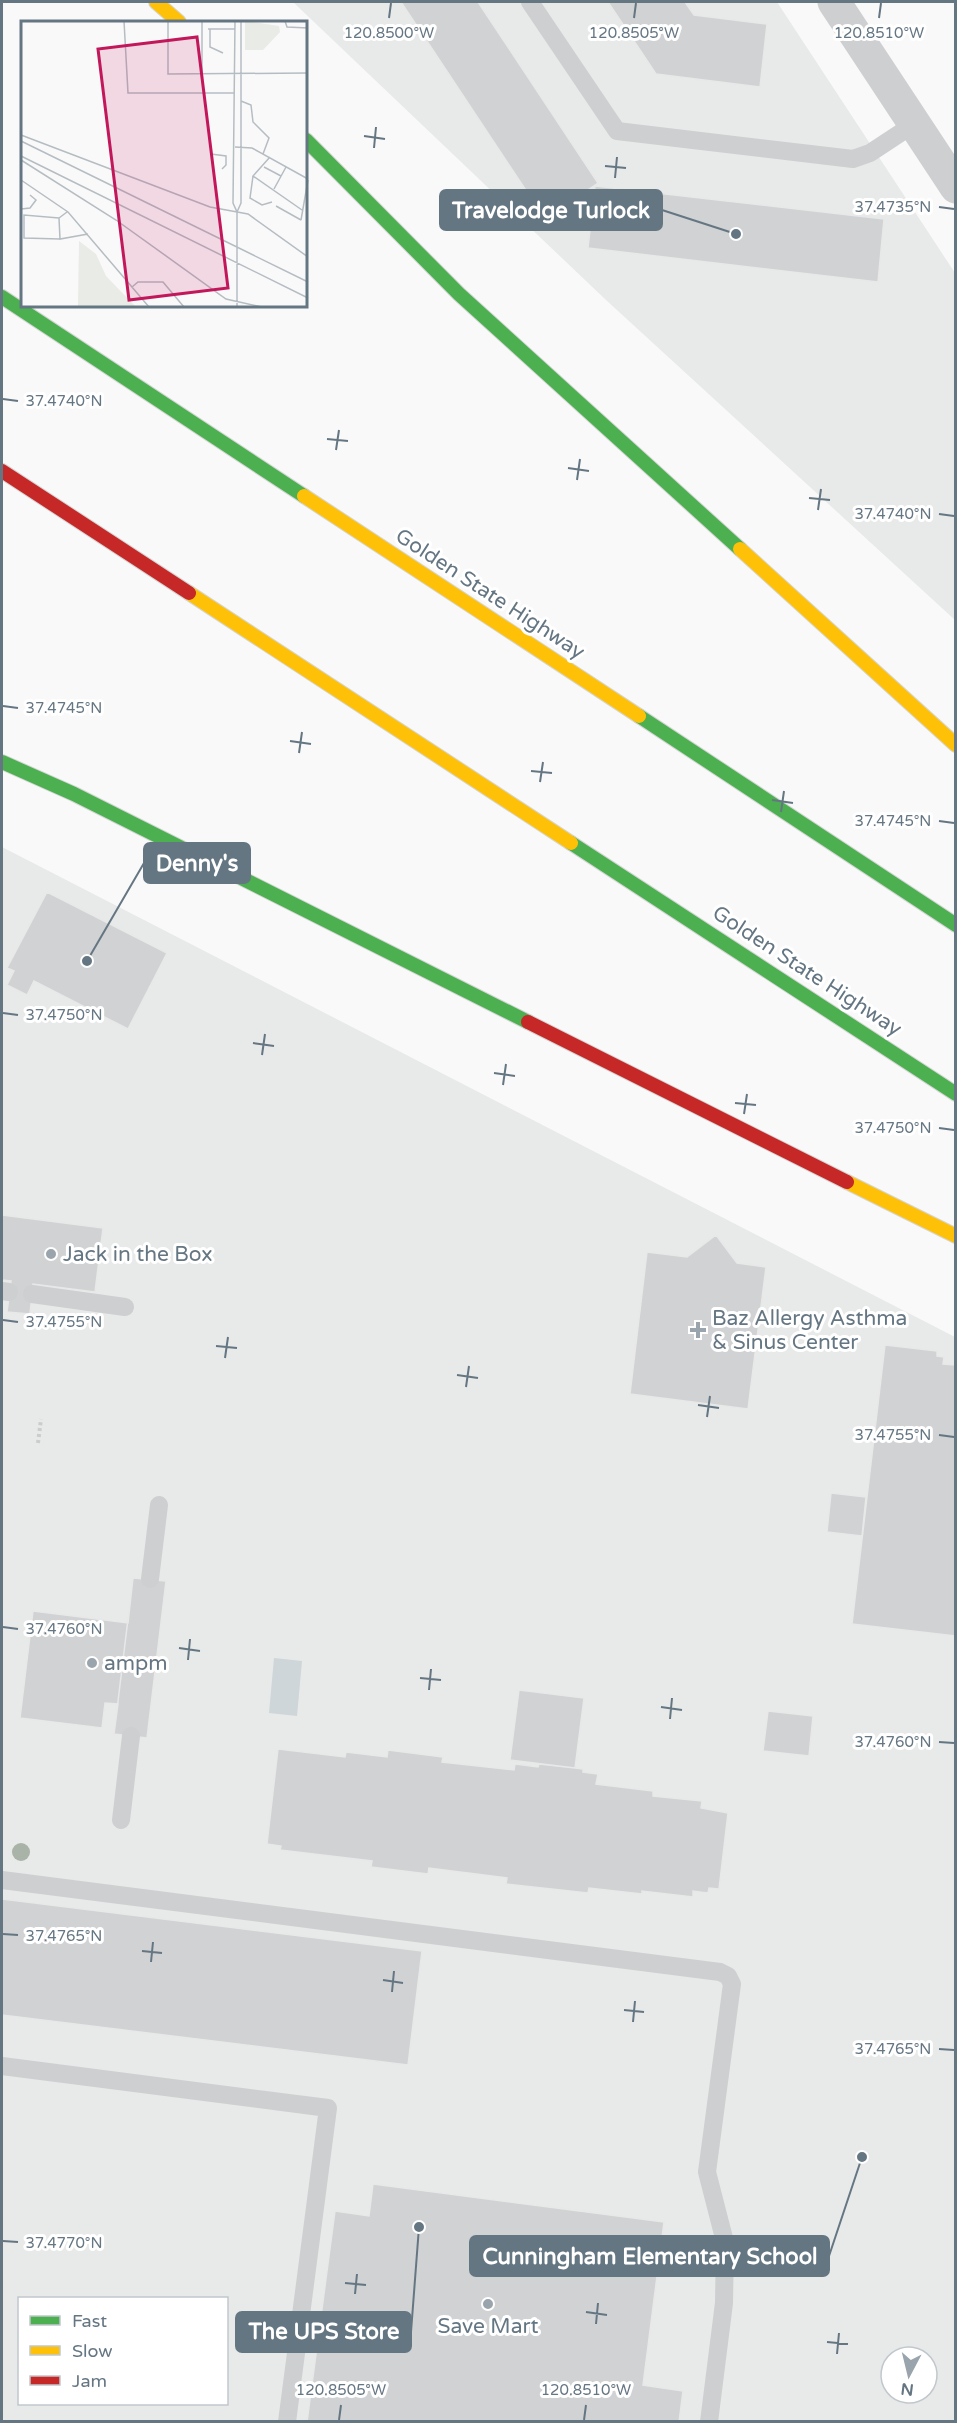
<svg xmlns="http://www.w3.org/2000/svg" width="957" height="2423" viewBox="0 0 957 2423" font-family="'Varela Round',sans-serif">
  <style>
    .built { fill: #e8e9e9; fill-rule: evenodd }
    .water { fill: #ced6d9 }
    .building { fill: #d0d2d3; stroke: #e8e8e8; stroke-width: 1.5 }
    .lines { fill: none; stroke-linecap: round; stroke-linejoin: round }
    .fast-casing { stroke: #d5d6d6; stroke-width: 16 }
    .slow-casing { stroke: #d5d6d6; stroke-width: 16 }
    .jam-casing { stroke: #d5d6d6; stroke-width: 16 }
    .path { stroke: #cbcccd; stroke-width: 4; stroke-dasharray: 3 3; stroke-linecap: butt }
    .lane { stroke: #cecfd0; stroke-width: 18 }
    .street { stroke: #cecfd0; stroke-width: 33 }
    .fast { stroke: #4caf50; stroke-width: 14 }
    .slow { stroke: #ffc107; stroke-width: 14 }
    .jam { stroke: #c62828; stroke-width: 14 }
    .tree { fill: #a9b3a7 }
    .ticks { fill: none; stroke: #657683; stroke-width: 2 }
    .poi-dot { fill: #99a4ac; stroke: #fff; stroke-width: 2 }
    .labels { text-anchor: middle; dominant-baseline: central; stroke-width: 6; stroke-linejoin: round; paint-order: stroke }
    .street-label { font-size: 21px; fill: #657683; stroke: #fff }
    .poi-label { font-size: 21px; fill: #657683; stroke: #fff; text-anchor: start }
    .inset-road { fill: none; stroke: #b5bdc3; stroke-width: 1.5 }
    .view { fill: #c2185b; fill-opacity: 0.15; stroke: #c2185b; stroke-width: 3 }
    .inset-edge { fill: none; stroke: #657683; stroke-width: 3 }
    .ticks-label { font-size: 15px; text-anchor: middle; fill: #657683; stroke: #fff; stroke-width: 6; stroke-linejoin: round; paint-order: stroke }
    .leader { fill: none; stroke: #657683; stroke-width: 2 }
    .callout-dot { fill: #657683; stroke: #fff; stroke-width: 2 }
    .callout { fill: #657683; stroke: #657683; stroke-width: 2 }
    .callout-label { font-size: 22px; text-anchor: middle; font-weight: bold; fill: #fff }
  </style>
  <rect width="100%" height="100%" fill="#f9f9f9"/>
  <path class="built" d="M293,2H777L955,273V620L606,300Z
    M2,847L955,1337V2421H2ZM20,2298H226V2404H20ZM891,2357H927V2393H891Z"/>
  <path class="water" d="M274,1658L302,1661L297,1716L269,1713Z"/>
  <path class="building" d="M401,2H478L598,183L545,219Z
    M608,2H685L694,15L767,24L760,87L656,74Z
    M595,186L884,219L878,282L588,248Z
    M47,892L167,953L128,1029L34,981L27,995L7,985L14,971L7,968Z
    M2,1215L103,1228L95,1292L33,1284L30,1314L7,1312L11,1281L2,1280Z
    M716,1235L737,1263L766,1267L748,1409L630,1394L647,1252L687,1257Z
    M885,1345L937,1351V1356L944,1357L943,1364L956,1365V1636L852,1624Z
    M831,1493L866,1497L862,1536L827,1532Z
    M133,1578L166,1581L147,1738L114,1734L118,1704L105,1703L102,1728L20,1718L33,1611L128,1623Z
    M133,1578L166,1581L147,1738L114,1734Z
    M519,1690L584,1698L575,1768L510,1760Z
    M768,1711L813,1716L809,1756L763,1751Z
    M278,1749L345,1757L346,1752L387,1757L388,1750L443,1757L442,1762L514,1770L515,1764L538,1767L539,1764L575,1768L583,1769V1772L598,1774L596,1784L653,1791V1796L702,1801L701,1808L728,1813L719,1889L709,1888L708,1893L693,1891V1897L642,1891V1894L589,1888L588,1893L506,1884L507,1878L429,1868L428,1874L371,1867L372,1861L280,1850L281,1846L267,1844Z
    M2,1899L422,1951L408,2065L2,2015Z
    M373,2184L664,2222L643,2385L683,2391L679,2422H307L335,2211L369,2216Z"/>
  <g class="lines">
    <g class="fast-casing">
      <path id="fast" d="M306,140L459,294L740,549
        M2,297L304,496
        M639,716L956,925
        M2,762L74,794L528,1022
        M571,843L956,1094"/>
    </g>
    <g class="slow-casing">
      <path id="slow" d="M156,2L179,22
        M304,496L639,716
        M740,549L956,745
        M189,593L571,843
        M847,1182L956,1236"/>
    </g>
    <g class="jam-casing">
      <path id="jam" d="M2,471L189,593
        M528,1022L847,1182"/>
    </g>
    <path class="path" d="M38,1443L41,1419"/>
    <path class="lane" d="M530,2L617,131L853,159L870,153L914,124
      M2,1291L9,1292
      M32,1294L125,1307
      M150,1579L159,1505
      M121,1820L131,1736
      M2,1880L720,1972L728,1976L732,1984L707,2172L725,2242L724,2303L709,2422
      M2,2066L328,2108L287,2422"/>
    <path class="street" d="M834,2L956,187"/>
    <use href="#fast" class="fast"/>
    <use href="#slow" class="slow"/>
    <use href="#jam" class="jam"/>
  </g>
  <circle class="tree" cx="21" cy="1852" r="9"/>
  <path class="ticks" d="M389,18L391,3M634,18L636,3M879,18L881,3M364,136L385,139M374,148L376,127M605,166L626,168M615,178L617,157M939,207L954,209M3,399L18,401M327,439L348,441M336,450L339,430M568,468L589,471M577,480L580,459M809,498L830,500M818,510L821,489M939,514L954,516M3,706L18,708M290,741L311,744M299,753L302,732M531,771L552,773M540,782L543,762M772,800L793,803M781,812L784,791M939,821L954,823M3,1013L18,1015M253,1043L274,1046M262,1055L265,1034M494,1073L515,1076M503,1085L506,1064M735,1103L756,1105M744,1114L747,1094M939,1128L954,1130M3,1320L18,1322M216,1346L237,1348M225,1358L228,1337M457,1375L478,1378M466,1387L469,1366M698,1405L719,1408M707,1417L710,1396M939,1435L954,1437M3,1627L18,1629M179,1648L200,1651M188,1660L190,1639M420,1678L441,1680M429,1690L431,1669M661,1707L682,1710M670,1719L672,1698M939,1742L954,1743M3,1934L18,1935M142,1951L162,1953M151,1962L153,1942M383,1980L403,1983M392,1992L394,1971M624,2010L644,2012M633,2022L635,2001M939,2049L954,2050M3,2241L18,2242M345,2283L366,2285M355,2294L357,2274M586,2312L607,2315M596,2324L598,2303M827,2342L848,2344M837,2354L839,2333M339,2420L341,2405M584,2420L586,2405"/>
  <g class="poi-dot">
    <circle cx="51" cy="1254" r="6"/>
    <path d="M695 1321h6v6h6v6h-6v6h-6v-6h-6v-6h6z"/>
    <circle cx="92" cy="1663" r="6"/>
    <circle cx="488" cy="2304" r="6"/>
  </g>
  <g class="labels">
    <g class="street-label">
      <text transform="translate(490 594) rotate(33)">Golden State Highway</text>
      <text transform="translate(807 971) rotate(33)">Golden State Highway</text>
    </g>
    <g class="poi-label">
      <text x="63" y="1254">Jack in the Box</text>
      <text x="712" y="1318">Baz Allergy Asthma<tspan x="712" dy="24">&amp; Sinus Center</tspan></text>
      <text x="104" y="1663">ampm</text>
      <text x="488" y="2326" text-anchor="middle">Save Mart</text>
    </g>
  </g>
  <g transform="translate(21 21)">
    <rect width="286" height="286" fill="#f9f9f9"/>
    <path d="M224,0L258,5L259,11L242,29H224ZM58,220L75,233L85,255L115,286H57Z" fill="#e8ebe6"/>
    <path class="inset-road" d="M103,0L107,72H213M147,0V53L287,52M214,0L212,182L216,191V286M264,0L266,6L287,7M187,8H214M189,8V26L202,32M181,53V0M220,80L230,84L232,101L248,117L242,133M0,114L189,186L227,193L287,236M0,120L287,261M214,126L231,127L287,158M190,133L205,135V144L201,148M0,135L287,277M249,136L232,155L281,189M0,139L95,199L205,278L241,286M243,146L260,155M232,155L229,177L241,184L251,181M0,159L47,191L128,286M253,168L265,146M255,185L280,199M0,188L9,187L15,179L9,174M46,191L38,197L39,218L67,213M216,191L220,182V0M38,197L3,194V217L39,218M280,199L287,159M111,266L117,261H142L163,286"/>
    <path class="view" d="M176,16L207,267L108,279L77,28Z"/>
    <rect width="286" height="286" class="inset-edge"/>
  </g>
  <g class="ticks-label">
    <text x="389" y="38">120.8500°W</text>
    <text x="634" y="38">120.8505°W</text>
    <text x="879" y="38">120.8510°W</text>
    <text x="893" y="212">37.4735°N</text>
    <text x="64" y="406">37.4740°N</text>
    <text x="893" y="519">37.4740°N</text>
    <text x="64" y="713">37.4745°N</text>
    <text x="893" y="826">37.4745°N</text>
    <text x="64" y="1020">37.4750°N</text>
    <text x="893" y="1133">37.4750°N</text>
    <text x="64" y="1327">37.4755°N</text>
    <text x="893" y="1440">37.4755°N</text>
    <text x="64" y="1634">37.4760°N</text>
    <text x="893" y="1747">37.4760°N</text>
    <text x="64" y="1941">37.4765°N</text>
    <text x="893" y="2054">37.4765°N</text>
    <text x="64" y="2248">37.4770°N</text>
    <text x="341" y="2395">120.8505°W</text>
    <text x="586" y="2395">120.8510°W</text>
  </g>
  <path class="leader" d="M736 234L662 210M87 961L144 863M862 2157L829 2256M419 2227L411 2332"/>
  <g class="callout-dot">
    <circle cx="736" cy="234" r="6"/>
    <circle cx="87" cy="961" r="6"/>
    <circle cx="862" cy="2157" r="6"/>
    <circle cx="419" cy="2227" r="6"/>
  </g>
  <g class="callout">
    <rect x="440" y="190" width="222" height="40" rx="6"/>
    <rect x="144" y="843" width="106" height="40" rx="6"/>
    <rect x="470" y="2236" width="359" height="40" rx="6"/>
    <rect x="236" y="2312" width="175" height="40" rx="6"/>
  </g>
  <g class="callout-label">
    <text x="551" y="218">Travelodge Turlock</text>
    <text x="197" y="871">Denny's</text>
    <text x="650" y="2264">Cunningham Elementary School</text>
    <text x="324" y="2339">The UPS Store</text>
  </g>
  <rect width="957" height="2423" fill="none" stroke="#657683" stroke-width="6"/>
  <rect x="18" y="2297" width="210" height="108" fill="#ffffff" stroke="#c1c8cd" stroke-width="1.5"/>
  <rect x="30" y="2316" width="30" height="9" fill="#4caf50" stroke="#c1c8cd" stroke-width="1.5"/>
  <text x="72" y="2327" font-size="18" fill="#657683">Fast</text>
  <rect x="30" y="2346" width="30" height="9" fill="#ffc107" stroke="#c1c8cd" stroke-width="1.5"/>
  <text x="72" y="2357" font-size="18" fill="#657683">Slow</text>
  <rect x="30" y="2376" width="30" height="9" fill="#c62828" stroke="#c1c8cd" stroke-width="1.5"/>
  <text x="72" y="2387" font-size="18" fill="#657683">Jam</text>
  <g transform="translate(909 2375) rotate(187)"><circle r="28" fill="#ffffff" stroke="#c1c8cd" stroke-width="1.5"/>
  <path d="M0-4.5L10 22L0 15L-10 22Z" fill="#99a4ac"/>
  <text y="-9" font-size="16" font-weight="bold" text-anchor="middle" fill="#657683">N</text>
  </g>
</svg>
